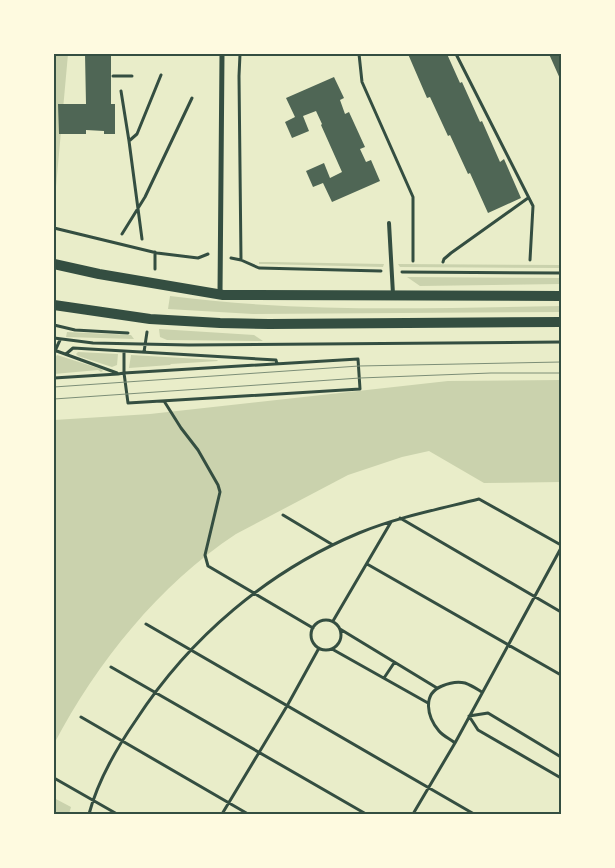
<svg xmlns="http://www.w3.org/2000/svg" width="615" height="868" viewBox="0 0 615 868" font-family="'Roboto Serif',serif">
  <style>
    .green { fill: #cad2ad }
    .building { fill: #4f6655 }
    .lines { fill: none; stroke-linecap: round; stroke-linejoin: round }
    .path { stroke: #344e41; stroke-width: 3 }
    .service { stroke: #344e41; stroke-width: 4 }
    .minor { stroke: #344e41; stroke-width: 5 }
    .secondary { stroke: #344e41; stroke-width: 10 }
    .tram { stroke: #7c8e77; stroke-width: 1 }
    .neatline { fill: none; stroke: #344e41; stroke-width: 2 }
  </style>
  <rect width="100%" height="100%" fill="#e9edc9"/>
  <path class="green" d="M54,54H68L54,209Z
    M259,262H270L384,264L383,267L264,264H259Z
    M398,264L561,265V268L400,267Z
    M407,277L561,278V284L420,286Z
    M170,296C300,313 430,308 561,306V312L253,314L168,309Z
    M159,329L254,335L263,341L167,340L160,337Z
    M67,332L131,335L134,339L66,337Z
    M78,352L118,354L117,365L112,367L78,356L76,354Z
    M57,355L101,369L103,371L101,372L98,370L54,374V359Z
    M131,355L217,360L218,361L171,364L170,365L129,368Z
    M561,380V482L484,483L429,451L402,457L348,475L236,534C159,585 97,662 54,744V420L150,414L448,381Z
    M54,798L71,807L69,814H54Z"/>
  <path class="building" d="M85,54H111V104H115V134H104V131L86,130V134H59L58,104H86Z
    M408,54H447L460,83L462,82L480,122L482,121L500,162L504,159L521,198L488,213L470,173L468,174L450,135L448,136L430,97L427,98Z
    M549,54H561V81Z
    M334,77L344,98L340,100L345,114L349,112L365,147L360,149L366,162L371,160L380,181L332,202L323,183L313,187L306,171L324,163L330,178L342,172L321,125L322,124L316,111L303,116L309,131L292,138L285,122L295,117L286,98Z"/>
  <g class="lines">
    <path class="path" d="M240,54L239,76L241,260
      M359,54L362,82L413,197V261
      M456,54L533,206L530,260
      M113,76H132
      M121,91L129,141
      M54,228L157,253L198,258L208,254
      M122,234L145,197L192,98
      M142,239L129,141L137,134L161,75
      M231,258L241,260L259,268L381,271
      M443,262L444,259L451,253L528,198
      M155,269V252
      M402,272L561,273
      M54,325L75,330L128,333
      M54,338L93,343L189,345L561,342
      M54,350L117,373
      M144,352L147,332
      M54,353L60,340
      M66,354L73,348L276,360L277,364
      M54,378L118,374L124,373L358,359L360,389L128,403L124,373V351
      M164,401L181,428L198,450L218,485L220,492L205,555L208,566L313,628
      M283,515L333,545
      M400,518L561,612
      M367,564L561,675
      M311 635a15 15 0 1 1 30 0a15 15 0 1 1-30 0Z
      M333,621L391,522
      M146,624L474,814
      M340,629L437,688
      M332,649L428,703
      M111,667L366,814
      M384,678L394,663
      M81,717L248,814
      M455,743C450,739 443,736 439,731C427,717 422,694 442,686C449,683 457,681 465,683C471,685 477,689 482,692
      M561,757L488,713L469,716L478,730L561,778
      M54,778L117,814
      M89,814C98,780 116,749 136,720C190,637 268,571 359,533C398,517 439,509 479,499L561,545
      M222,814L287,706L319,648
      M413,814L455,743L561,548"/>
    <path class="service" d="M389,223L393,294"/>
    <path class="minor" d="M220,294L222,54"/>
    <path class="secondary" d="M54,264L99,274L223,295L561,296
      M54,305L150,319L220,323L269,324L561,322"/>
    <path class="tram" d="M54,387L359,366L561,362
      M54,399L360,378L491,373H561"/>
  </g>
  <rect width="615" height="868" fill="none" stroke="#fefae0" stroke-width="110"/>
  <rect x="55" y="55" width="505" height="758" class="neatline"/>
</svg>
